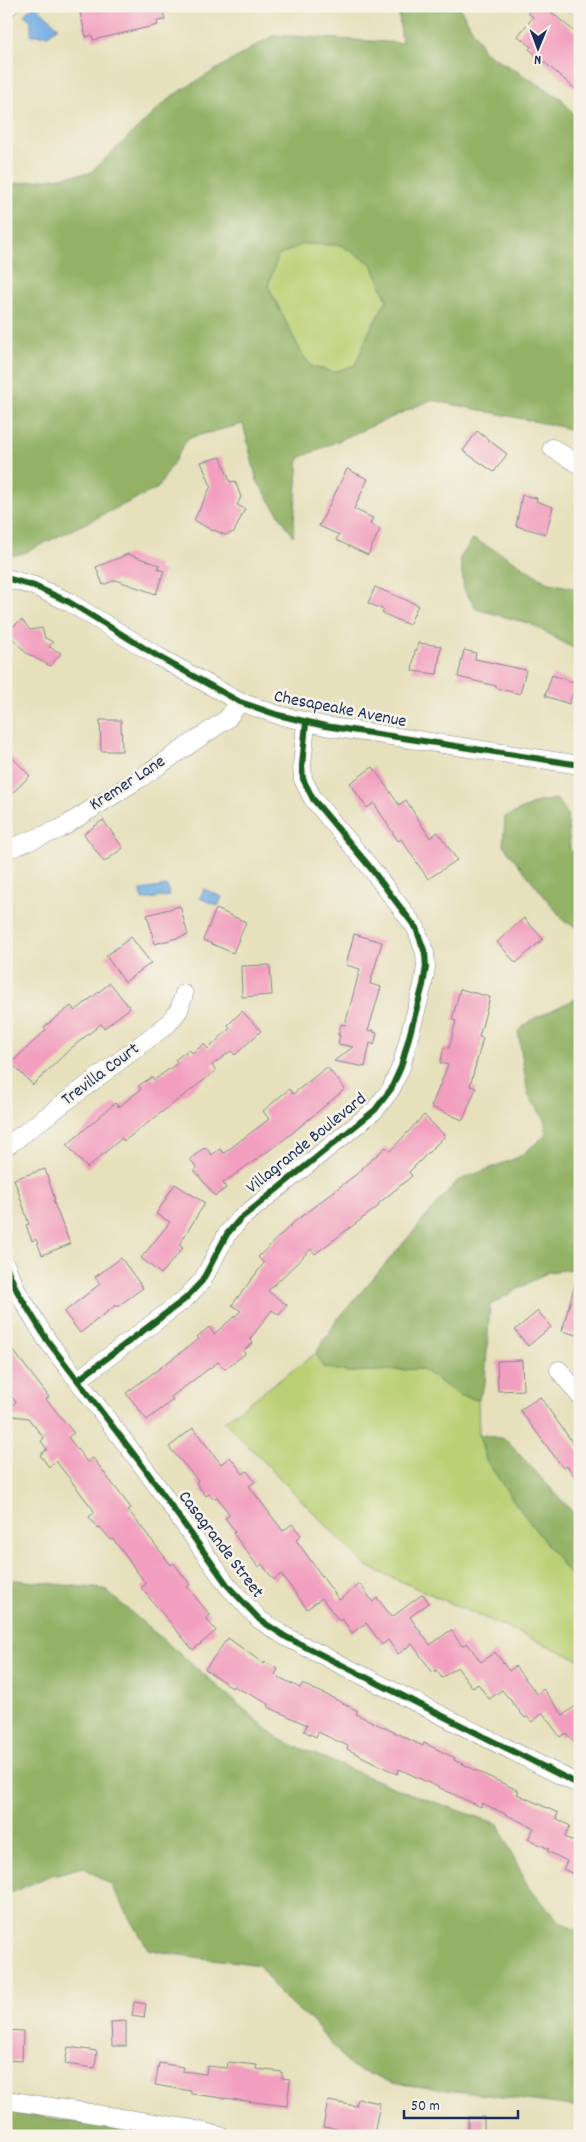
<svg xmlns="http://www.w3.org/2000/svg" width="586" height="2142" viewBox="0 0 586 2142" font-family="Dekko,sans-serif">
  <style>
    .green { fill: #bad074; stroke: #6a8069 }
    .forest { fill: #93b266; stroke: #577062; fill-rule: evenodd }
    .water { fill: #73aee4; stroke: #476ea1 }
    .building { fill: #f29ebe }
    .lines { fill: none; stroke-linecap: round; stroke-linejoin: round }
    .minor-casing { stroke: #80888d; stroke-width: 19 }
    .minor { stroke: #fff; stroke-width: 18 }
    .cycleway-casing { stroke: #f7f3e8; stroke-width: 9 }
    .cycleway { stroke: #1b5e20; stroke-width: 6 }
    .labels { text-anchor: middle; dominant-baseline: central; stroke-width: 5; stroke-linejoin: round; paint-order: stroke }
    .street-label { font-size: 18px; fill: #1b2f5e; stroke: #f7f3e8 }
  </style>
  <rect width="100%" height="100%" fill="#f7f3e8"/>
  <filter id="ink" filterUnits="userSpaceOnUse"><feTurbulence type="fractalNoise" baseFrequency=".02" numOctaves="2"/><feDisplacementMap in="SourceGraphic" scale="10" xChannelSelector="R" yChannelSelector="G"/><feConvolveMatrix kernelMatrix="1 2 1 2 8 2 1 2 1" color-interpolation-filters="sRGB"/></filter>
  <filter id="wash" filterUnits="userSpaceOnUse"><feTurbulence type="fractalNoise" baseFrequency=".0096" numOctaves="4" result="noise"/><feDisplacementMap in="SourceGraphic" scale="20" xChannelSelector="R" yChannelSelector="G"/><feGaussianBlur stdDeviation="1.12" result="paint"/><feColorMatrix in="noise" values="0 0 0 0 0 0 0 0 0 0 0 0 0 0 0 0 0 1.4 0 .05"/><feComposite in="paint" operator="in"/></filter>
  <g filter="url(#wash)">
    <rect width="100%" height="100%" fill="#e6e0bc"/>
    <path class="green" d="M303,244L341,245L372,264L387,300L370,330L356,365L334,372L312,367L302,354L268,286L277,256Z
      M316,1353L323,1367L348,1372L422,1369L459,1395L478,1400L479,1434L486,1460L516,1504L580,1588V1660L366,1566L224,1421Z"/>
    <path class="forest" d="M398,6H459L485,52L562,99L580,124V434L562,427L431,400L299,458L293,536L257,481L243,424L188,438L158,488L24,553L6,557V185L90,173L172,96L274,35L402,43ZM303,244L341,245L372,264L387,300L370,330L355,365L334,372L312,367L302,354L268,286L278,256Z
      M473,539L506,556L546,582L577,589L580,588V652L531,624L476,609L464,589L460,558Z
      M556,799L567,814L570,849L580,859V928L565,922L503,845L505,817L538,802Z
      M580,997V1268L548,1272L490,1305L485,1383L478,1400L459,1395L422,1369L348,1372L323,1367L316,1353L337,1320L457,1181L519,1157L546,1135L545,1120L528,1095L518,1031L533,1019Z
      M479,1434L505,1439L580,1520V1588L516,1504L486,1460Z
      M6,1579L104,1589L279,1739L397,1789L498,1824L528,1887L558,1920L580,1933V2107L392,2083L351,2067L314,2023L281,1996L259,1965C222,1959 185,1958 148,1949L111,1885L83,1867L49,1876L6,1895Z
      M6,2111L165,2136H6Z"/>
    <path class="water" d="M33,6H36L58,27L48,35H31V20L24,15Z
      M167,886L169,896L142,900L141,890Z
      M204,889L222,897L218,906L200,898Z"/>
    <g id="blocks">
      <path class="building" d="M87,6H162L165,20L157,21L158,25L93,40L92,35L86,37L79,8Z
        M533,6H555L551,12L580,36V93L529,49L531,47L518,36L533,17L528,13Z
        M477,431L507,454L494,472L463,451Z
        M221,457L230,482L235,481L241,497L237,505L245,509L234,532L225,535L214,530L213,531L194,520L211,486L201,462Z
        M347,469L368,479L354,509L373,518L370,524L380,529L368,555L336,540L339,535L319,526Z
        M522,495L537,498L536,501L553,507L546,534L516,526Z
        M128,554L159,565L158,569L164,571L156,594L116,580L103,585L96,567Z
        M375,587L418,605L409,625L382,613L384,610L368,603Z
        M22,620L30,630L42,628L45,638L53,642L49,647L61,653L50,666L26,653L6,631Z
        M418,643L441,646L437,674L412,671L415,650H417Z
        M464,650L476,653L475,659L526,670L520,694L496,688V686L458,677Z
        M552,675L576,683L569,704L545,696Z
        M100,720H121L122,751H101Z
        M6,751L30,776L6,799Z
        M373,767L399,805L406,800L430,838L438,832L457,860L428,879L401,839L398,841L374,803L367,808L350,783Z
        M103,820L123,848L104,862L84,834Z
        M180,906L188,935L155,944L147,915Z
        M216,909L246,922L233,953L203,940Z
        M524,918L543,939L516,963L497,942Z
        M354,934L382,942L370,984L381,987L368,1031L374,1030L373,1032L377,1033L374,1045L370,1043L365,1067L334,1061L353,1047L338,1044L340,1035H338L341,1024L345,1025L360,969L346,965Z
        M131,937L151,963L125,982L106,956Z
        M270,965L272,995L242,997L241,966Z
        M110,983L130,1008L104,1028L101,1024L70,1049L33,1085L11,1063L46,1030L44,1027L71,1006L75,1011Z
        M460,989L490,997L479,1037L483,1038L470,1086L476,1088L463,1120L431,1107L448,1065L440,1063L444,1047L449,1048L456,1021L452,1020Z
        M242,1011L261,1031L235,1055L231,1051L212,1065L216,1071L124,1141L122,1138L87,1168L67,1145L115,1103L119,1107L141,1089L138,1086L152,1077L154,1080L178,1063L175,1060L189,1049L192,1053L204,1044L208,1049L230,1028L228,1025Z
        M327,1067L345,1089L285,1139L223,1183L226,1188L215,1196L194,1170L197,1168L190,1159L205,1147L212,1155L220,1149L224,1153L269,1119L263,1111L289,1089L293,1094Z
        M424,1115L445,1136L409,1172L412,1176L378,1204L379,1206L315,1254L311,1249L268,1291L287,1305L279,1315L272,1310L250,1339L253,1343L243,1351L245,1354L225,1369L218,1362L171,1397L173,1400L147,1420L126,1393L199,1339L197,1337L209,1327L214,1334L241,1311L232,1305L264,1263L258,1257L294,1222L363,1169L362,1168L386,1147L390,1151Z
        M45,1169L55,1200H53L70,1244L42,1255L36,1239L32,1241L26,1225L29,1224L14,1179Z
        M175,1184L205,1203L179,1245L183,1248L161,1274L141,1258L170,1222L156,1214Z
        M121,1258L143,1288L117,1307L116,1305L80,1333L64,1312L100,1284L95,1277Z
        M576,1280L580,1281V1336L562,1331Z
        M538,1311L551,1327L528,1346L515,1330Z
        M6,1341L49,1397L46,1399L74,1433L68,1437L87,1462L93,1458L131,1508L128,1510L171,1565L174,1563L190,1585L187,1587L192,1593L210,1615L206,1618L216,1631L193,1650L141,1588L146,1584L113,1539L111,1540L100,1527L98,1529L89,1517L95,1512L56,1461L49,1467L40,1455L47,1449L41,1441L44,1438L28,1418L13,1416L8,1409L16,1402L6,1390Z
        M522,1360L523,1390L498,1391L497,1361Z
        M540,1397L580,1453V1484L567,1466L563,1468L520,1410Z
        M193,1428L221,1464L230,1457L243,1474L247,1471L255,1482L249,1486L283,1531L292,1524L301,1535L296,1540L339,1600L360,1584L373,1602L377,1598L392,1617L423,1594L429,1603L410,1617L430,1645L451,1630L462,1646L467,1643L481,1662L495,1652L509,1671L515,1666L537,1694L543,1689L563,1715L580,1703V1749L566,1733L560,1737L543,1713L532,1722L527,1717L525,1718L502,1690L489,1699L478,1684L473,1688L457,1667L442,1678L436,1670L433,1673L412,1644L398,1654L388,1640L382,1645L366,1623L352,1633L342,1619L339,1621L322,1598L307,1609L281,1574L274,1580L262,1564L258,1567L233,1533L235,1531L225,1518L230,1515L217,1497L213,1499L209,1494L206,1496L196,1483L198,1481L169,1447Z
        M228,1638L264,1664L265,1662L278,1669L275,1675L300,1688L302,1684L325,1694L358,1711L356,1714L423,1746L424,1743L455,1758L454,1760L519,1791L517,1794L558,1813L556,1818L570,1826L565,1837L576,1843L580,1835V1877L563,1869L567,1861L547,1851L549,1849L528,1839L534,1828L482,1803L481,1807L399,1769L397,1774L347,1749L348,1746L318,1732L316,1737L304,1731L307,1725L268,1707L269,1704L233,1686L232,1688L205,1669Z
        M134,2002L146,2004L144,2018L132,2016Z
        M126,2021V2046H112L111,2022Z
        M6,2030L23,2031L22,2061L6,2060Z
        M68,2047L97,2051L95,2068L65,2064Z
        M228,2062L257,2065L256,2069L282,2072V2078L290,2079L287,2106L191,2094V2091L155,2085L159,2063L183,2067L182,2071L206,2074L207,2066L227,2068Z
        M358,2099L380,2103L374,2134L323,2127L328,2101L356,2106Z
        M468,2117H484V2133H468Z"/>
    </g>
  </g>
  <g filter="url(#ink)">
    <use href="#blocks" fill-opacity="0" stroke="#80888d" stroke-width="1"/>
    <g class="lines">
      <g class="minor-casing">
        <path id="minor" d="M576,6L580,9
          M6,8L9,6
          M552,448L580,465
          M6,578L34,586L69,602L159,657L240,702L278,715L325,726L580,765
          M6,850L60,829L139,779L227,719L240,702
          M6,1147L168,1024L179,1010L184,994
          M6,1266L17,1291L47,1340L145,1469L228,1586L260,1620L286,1637L580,1785
          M559,1370L580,1396
          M78,1380L185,1299L202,1281L227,1234L240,1219L375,1110L391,1089L401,1067L423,985L426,967L425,953L416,928L369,866L313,799L303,779L302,766L306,723
          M6,2100L192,2129L220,2136"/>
      </g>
      <use href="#minor" class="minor"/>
      <g class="cycleway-casing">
        <path id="cycleway" d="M6,578L34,586L69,602L159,657L240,702L278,715L325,726L580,765
          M6,1266L17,1291L47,1340L145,1469L228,1586L260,1620L286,1637L580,1785
          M78,1380L185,1299L202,1281L227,1234L240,1219L375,1110L391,1089L401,1067L423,985L426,967L425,953L416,928L369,866L313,799L303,779L302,766L306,723"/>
      </g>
      <use href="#cycleway" class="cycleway"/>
    </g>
  </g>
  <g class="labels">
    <g class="street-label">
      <text transform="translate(340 710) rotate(11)">Chesapeake Avenue</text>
      <text transform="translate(128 784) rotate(-33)">Kremer Lane</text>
      <text transform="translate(101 1075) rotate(-37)">Trevilla Court</text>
      <text transform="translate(307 1144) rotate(-39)">Villagrande Boulevard</text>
      <text transform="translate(220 1545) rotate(53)">Casagrande Street</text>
    </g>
  </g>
  <rect width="586" height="2142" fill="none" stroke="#f7f3e8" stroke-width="25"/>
  <g transform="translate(538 48) rotate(181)" stroke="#f7f3e8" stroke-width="4" paint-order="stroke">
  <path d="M0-4L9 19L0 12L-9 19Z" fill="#1b2f5e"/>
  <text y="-8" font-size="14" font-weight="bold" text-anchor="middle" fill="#1b2f5e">N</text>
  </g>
  <path d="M404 2110v8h114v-8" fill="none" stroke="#1b2f5e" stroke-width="2.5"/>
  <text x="411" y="2110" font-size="15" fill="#1b2f5e" stroke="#f7f3e8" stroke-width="4" paint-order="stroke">50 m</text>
</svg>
